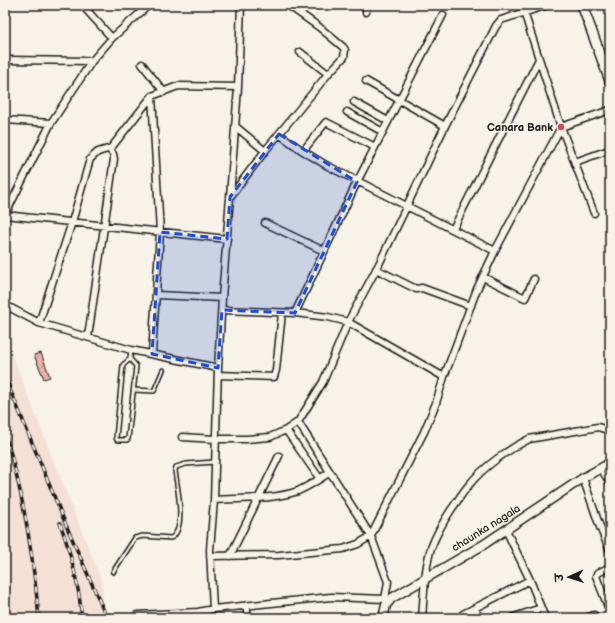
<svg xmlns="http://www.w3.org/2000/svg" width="615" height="623" viewBox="0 0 615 623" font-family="'Balsamiq Sans','Playpen Sans Deva',sans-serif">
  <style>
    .built { fill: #f4e0d5 }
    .building { fill: url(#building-hatch); stroke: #1c1c1c }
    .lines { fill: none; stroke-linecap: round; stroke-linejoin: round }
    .service-casing { stroke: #1c1c1c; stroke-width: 6 }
    .minor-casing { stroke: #1c1c1c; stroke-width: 9 }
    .secondary-casing { stroke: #1c1c1c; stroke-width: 11 }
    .primary-casing { stroke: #1c1c1c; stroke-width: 12 }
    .service { stroke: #f7f3e8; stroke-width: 3 }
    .minor { stroke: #f7f3e8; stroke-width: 6 }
    .secondary { stroke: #f7f3e8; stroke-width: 8 }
    .primary { stroke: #f7f3e8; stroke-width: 9 }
    .rail-casing { stroke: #1c1c1c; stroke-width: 3.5 }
    .rail { stroke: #f7f3e8; stroke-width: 2; stroke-dasharray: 6; stroke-linecap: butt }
    .marked { fill: #1d4ed8; fill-opacity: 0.2; stroke: #1d4ed8; stroke-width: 3; stroke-dasharray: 8 5; stroke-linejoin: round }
    .poi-dot { fill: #d1495b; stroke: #f7f3e8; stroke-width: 1.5 }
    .labels { text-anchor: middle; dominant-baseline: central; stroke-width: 3; stroke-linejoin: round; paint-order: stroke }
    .poi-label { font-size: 11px; font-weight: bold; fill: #1c1c1c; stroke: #f7f3e8; text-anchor: end }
    .street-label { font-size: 11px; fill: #1c1c1c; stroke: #f7f3e8 }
  </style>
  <defs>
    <pattern id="building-hatch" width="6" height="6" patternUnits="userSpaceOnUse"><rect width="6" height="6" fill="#eeb4a9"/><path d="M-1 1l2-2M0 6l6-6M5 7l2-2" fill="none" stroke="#cc9a91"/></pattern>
  </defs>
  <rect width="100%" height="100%" fill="#f7f3e8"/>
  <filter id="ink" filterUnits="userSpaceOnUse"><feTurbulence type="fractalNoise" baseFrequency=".025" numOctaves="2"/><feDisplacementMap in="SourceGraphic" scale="8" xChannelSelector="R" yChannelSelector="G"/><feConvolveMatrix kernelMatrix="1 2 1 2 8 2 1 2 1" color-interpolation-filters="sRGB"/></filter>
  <g filter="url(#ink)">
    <path class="built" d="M5,338L102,582L104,618H5Z"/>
    <path class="building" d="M41,353L50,377L44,379L34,355Z"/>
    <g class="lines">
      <g class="service-casing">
        <path id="service" d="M130,359L136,366L128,439L127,440H117L116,438L123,365L130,359L131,350
          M134,390L154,391L163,370
          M600,470L609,484
          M113,572L135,538L143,536L171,538C187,529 177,486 175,471L176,467L186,464L215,462"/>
      </g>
      <g class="minor-casing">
        <path id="minor" d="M82,5L112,38
          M241,5L238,87L230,197L222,298L218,368L214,500L210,550L213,609L331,597L385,599L388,601
          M366,5V12
          M524,12L561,127L594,213
          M300,52L328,74
          M5,60L92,61
          M142,64L164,92
          M366,81L445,126
          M354,102L388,121
          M347,112L383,132
          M5,120L51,123
          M235,126L265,151
          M279,134L303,151L326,165L495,251
          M303,151L326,122L375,147
          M575,162L606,151
          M230,197L265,151L328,74L344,57L345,50L343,47L319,27L288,5
          M5,215L51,123L92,61L112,38L149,5
          M5,215L227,239
          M265,223L324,251
          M453,229L539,59
          M376,269L416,289L422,288L471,306
          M483,277L525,298L534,279
          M157,295L222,298
          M5,305L39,323L131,350L218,368
          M222,310L295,313L328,317L348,322L444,377
          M295,313L357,182L443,15
          M39,323L72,222L90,159L98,152L111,148L152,96
          M88,337L114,159L113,154L109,149
          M152,354L160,232L152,96L178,86L238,87
          M218,375L274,377L276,370L282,313
          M298,422L371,536L388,582L385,599
          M286,430L320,479
          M182,437L215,439H247L270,437L286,430L298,422L323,382L348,322L379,264L445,126L496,26L501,20L548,5
          M583,478L600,527L610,551
          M214,500C241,498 272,500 298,491C309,486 320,479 330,472
          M506,530L530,580L545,618
          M210,556L279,555L343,549L358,544L371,536L424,432L436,403L444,377L477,289L495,251L561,127L610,110
          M230,556L279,456
          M247,607V618
          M608,607L596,576L598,573L610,567
          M475,608L479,618
          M463,614L530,580
          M137,615L198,612L213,609
          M514,617L541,608
          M422,618C424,595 424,571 431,548C436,535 443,522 451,510C457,502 462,493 469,485C483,467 509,449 529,439L598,427L610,431
          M585,618L594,615"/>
      </g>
      <g class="secondary-casing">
        <path id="secondary" d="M383,618L386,605L392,598L483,545L583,478L610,463"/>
      </g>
      <g class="primary-casing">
        <path id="primary" d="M582,5L610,81"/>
      </g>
      <use href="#service" class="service"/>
      <use href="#minor" class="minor"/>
      <use href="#secondary" class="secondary"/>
      <use href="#primary" class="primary"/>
      <g class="rail-casing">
        <path id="rail" d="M5,377L66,525L107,618
          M5,434C24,494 33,555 39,618
          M60,523C71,553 79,586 82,618"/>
      </g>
      <use href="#rail" class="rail"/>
    </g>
  </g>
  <path class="marked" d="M279,134L357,182L295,313L222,310L218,368L152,354L160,232L227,239L230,197Z"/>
  <circle class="poi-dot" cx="561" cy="127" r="4"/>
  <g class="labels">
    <g class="poi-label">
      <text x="553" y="127">Canara Bank</text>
    </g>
    <g class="street-label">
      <text transform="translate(486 528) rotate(-32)">chaunka nagala</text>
    </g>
  </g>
  <rect width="615" height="623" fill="none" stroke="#f7f3e8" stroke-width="20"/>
  <rect x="10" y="10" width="595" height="603" fill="none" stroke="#1c1c1c" stroke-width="1.5" filter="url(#ink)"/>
  <g transform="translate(569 577) rotate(267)" stroke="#f7f3e8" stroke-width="3" paint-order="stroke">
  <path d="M0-3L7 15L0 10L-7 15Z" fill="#1c1c1c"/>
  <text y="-6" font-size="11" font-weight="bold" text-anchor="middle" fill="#1c1c1c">उ</text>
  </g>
</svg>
